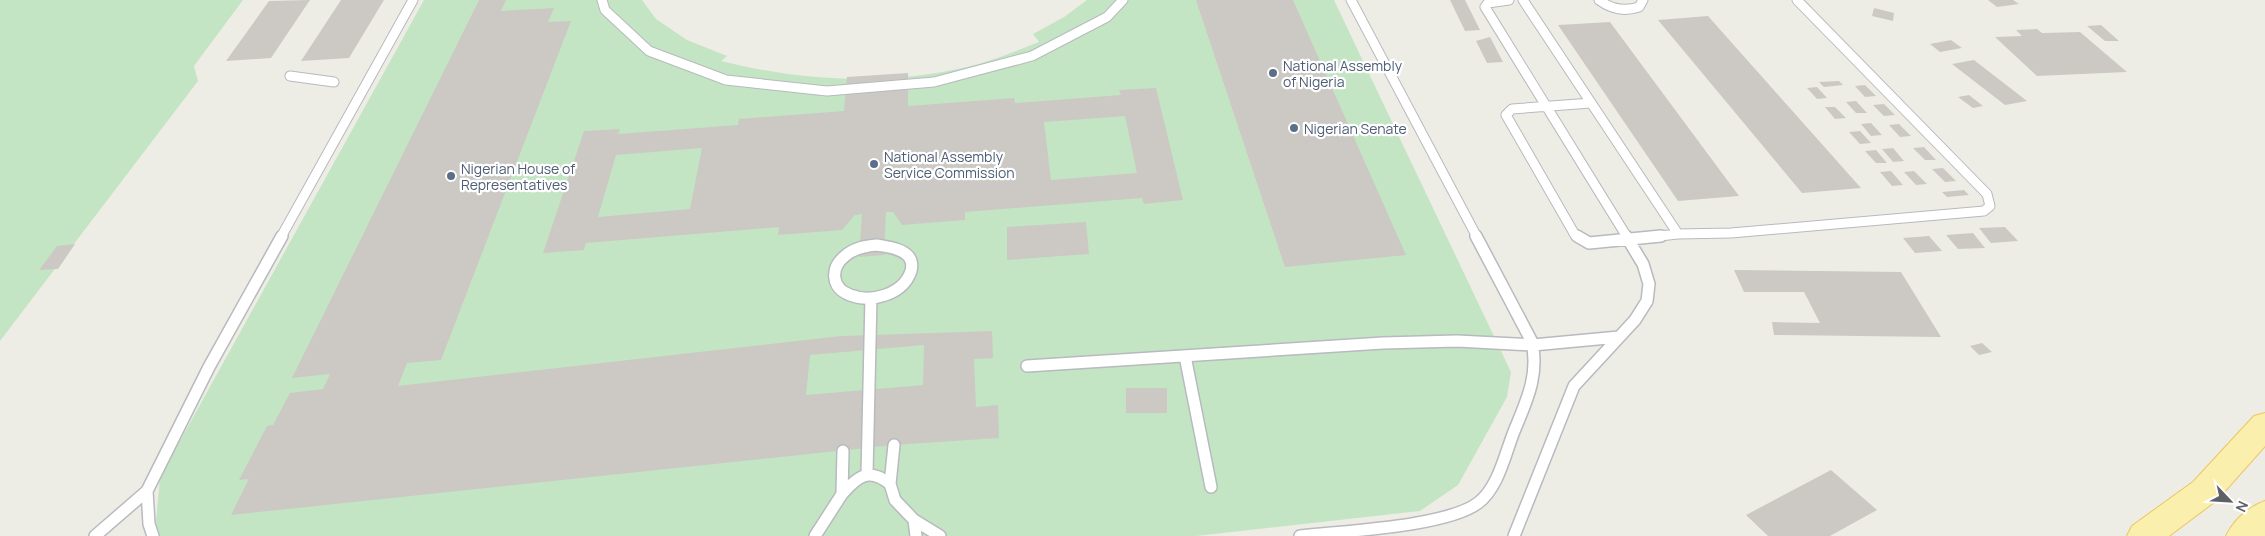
<svg xmlns="http://www.w3.org/2000/svg" width="2265" height="536" viewBox="0 0 2265 536" font-family="Manrope,sans-serif">
  <style>
    .green { fill: #c3e5c3 }
    .building { fill: #ccc9c4; fill-rule: evenodd }
    .lines { fill: none; stroke-linecap: round; stroke-linejoin: round }
    .service-far1-casing { stroke: #b7babe; stroke-width: 11 }
    .service-casing { stroke: #b7babe; stroke-width: 14 }
    .primary-casing { stroke: #ebc662; stroke-width: 2 }
    .service-far1 { stroke: #fff; stroke-width: 9 }
    .service { stroke: #fff; stroke-width: 11 }
    .primary { fill: #fbefae; fill-rule: evenodd }
    .service-dot { fill: #5c6f8a; stroke: #fff; stroke-width: 2 }
    .labels { text-anchor: middle; dominant-baseline: central; stroke-width: 4.5; stroke-linejoin: round; paint-order: stroke }
    .service-label { font-size: 14px; fill: #4e5e75; stroke: #fff; text-anchor: start }
  </style>
  <rect width="100%" height="100%" fill="#eeede5"/>
  <path class="green" d="M0,0H243L194,66L198,81L0,341Z
    M424,0H642L656,19L687,40L727,56L721,61C801,81 886,86 967,67C992,61 1016,51 1039,42L1033,34L1064,17L1087,0H1334L1511,372L1507,397L1458,485L1420,511L1196,536H160L156,522L160,477Z"/>
  <path class="building" d="M310,0L271,58L226,61L269,1Z
    M341,0H384L349,58L301,61Z
    M479,0H506L501,11L554,8L548,22L571,21L441,360L407,363L398,386L841,336L992,331L993,358L974,359L976,407L998,405L999,438L894,445L231,515L249,479L239,480L267,426L273,425L290,393L323,389L330,374L292,378ZM924,345L923,385L806,395L810,355Z
    M1196,0H1293L1406,255L1285,267Z
    M1450,0H1465L1480,30L1465,31Z
    M1988,0H2013L2019,4L1997,7Z
    M1874,8L1894,13L1893,21L1872,16Z
    M1708,16L1861,188L1802,193L1658,20Z
    M1610,22L1739,196L1678,201L1558,25Z
    M2101,25L2119,41H2105L2087,26Z
    M2037,29L2042,33L2080,32L2127,72L2037,76L1995,37L2022,36L2016,30Z
    M1490,37L1503,62L1487,63L1476,41Z
    M1951,40L1962,48L1940,52L1930,44Z
    M1974,60L2027,101L2005,105L1952,64Z
    M908,73V106L1014,98L1015,103L1121,95L1119,90L1156,88L1183,200L1144,204L1142,198L965,212V220L902,225L893,212H886L884,255L859,257L862,214L855,215L842,230L778,235L779,227L586,243L584,250L543,253L584,131L620,129L618,134L738,125L739,119L844,111L847,77ZM1125,116L1137,173L1051,180L1044,122ZM702,148L690,209L598,217L616,155Z
    M1839,81L1843,85L1824,87L1819,82Z
    M1865,85L1876,96L1865,97L1855,86Z
    M1817,87L1827,98L1817,99L1807,88Z
    M1969,95L1983,106L1973,108L1958,97Z
    M1856,101L1867,113H1856L1846,102Z
    M1884,104L1895,115L1884,116L1873,105Z
    M1825,107H1835L1846,118L1835,119Z
    M1871,123L1882,135L1871,136L1861,124Z
    M1899,124L1911,136L1900,137L1889,125Z
    M1860,131L1871,143L1860,144L1849,132Z
    M1924,147L1936,160H1925L1913,148Z
    M1893,148L1904,161L1893,162L1882,149Z
    M1876,150L1887,163H1876L1865,151Z
    M1943,168L1956,181L1945,182L1932,169Z
    M1891,171L1903,185L1892,186L1880,172Z
    M1914,171L1927,184L1916,185L1904,172Z
    M1964,190L1969,195L1947,197L1942,192Z
    M1086,222L1089,254L1007,260V227Z
    M2005,227L2018,241L1991,243L1979,228Z
    M1973,233L1985,248L1958,249L1946,235Z
    M1929,236L1942,251L1915,253L1903,238Z
    M75,244L58,269L39,270L57,246Z
    M1734,270L1901,272L1941,337L1774,335L1772,322L1820,323L1804,292H1744Z
    M1982,343L1992,352L1979,355L1970,346Z
    M1126,388H1167V413H1126Z
    M1831,470L1877,510L1830,536H1768L1746,515Z"/>
  <g class="lines">
    <g class="service-far1-casing">
      <path id="service-far1" d="M602,0L605,10L649,51L726,80L827,91L934,82L1032,56L1107,17L1123,0
        M1351,0L1477,237
        M1509,0L1488,3L1485,7L1627,237
        M1523,0L1678,234
        M1599,0C1611,9 1624,12 1639,7L1643,0
        M290,76L334,82
        M281,237L413,0
        M1579,237L1575,235L1506,115L1512,109L1591,103
        M1650,237L1678,234L1731,233L1984,211L1990,206L1987,194L1797,0"/>
    </g>
    <g class="service-casing">
      <path id="service" d="M1577,236L1589,243L1661,236
        M877,245C887,247 902,248 909,257C912,261 912,267 911,271C903,295 871,303 850,295C831,288 830,268 845,256C854,248 865,246 877,245Z
        M1185,356L1211,487
        M1027,366L1383,343L1457,341L1533,345L1619,337
        M894,445L890,484L895,500L914,520L916,536
        M867,474L871,298
        M147,491L149,524L153,536
        M842,494C858,476 869,467 890,484
        M914,520L940,536
        M95,536L147,491L209,367L282,236
        M815,536L842,494L843,451
        M1300,536C1342,531 1446,527 1478,503C1499,487 1505,453 1515,429C1527,400 1539,375 1532,342L1476,236
        M1514,536L1574,386L1635,320L1647,301L1649,284L1643,264L1626,236"/>
    </g>
    <g class="primary-casing">
      <path id="primary" d="M2265,413V446L2217,500L2169,536H2127L2132,526L2193,482L2254,416Z
        M2265,501V536H2226C2234,520 2248,507 2265,501Z"/>
    </g>
    <use href="#service-far1" class="service-far1"/>
    <use href="#service" class="service"/>
    <use href="#primary" class="primary"/>
  </g>
  <g class="service-dot">
    <circle cx="1273" cy="73" r="5"/>
    <circle cx="1294" cy="128" r="5"/>
    <circle cx="874" cy="164" r="5"/>
    <circle cx="451" cy="176" r="5"/>
  </g>
  <g class="labels">
    <g class="service-label">
      <text x="1283" y="65">National Assembly<tspan x="1283" dy="16">of Nigeria</tspan></text>
      <text x="1304" y="128">Nigerian Senate</text>
      <text x="884" y="156">National Assembly<tspan x="884" dy="16">Service Commission</tspan></text>
      <text x="461" y="168">Nigerian House of<tspan x="461" dy="16">Representatives</tspan></text>
    </g>
  </g>
  <g transform="translate(2230 501) rotate(115)" stroke="#ffffff" stroke-width="4" paint-order="stroke">
  <path d="M0-4L9 19L0 12L-9 19Z" fill="#5d6065"/>
  <text y="-8" font-size="14" font-weight="bold" text-anchor="middle" fill="#5d6065">N</text>
  </g>
</svg>
